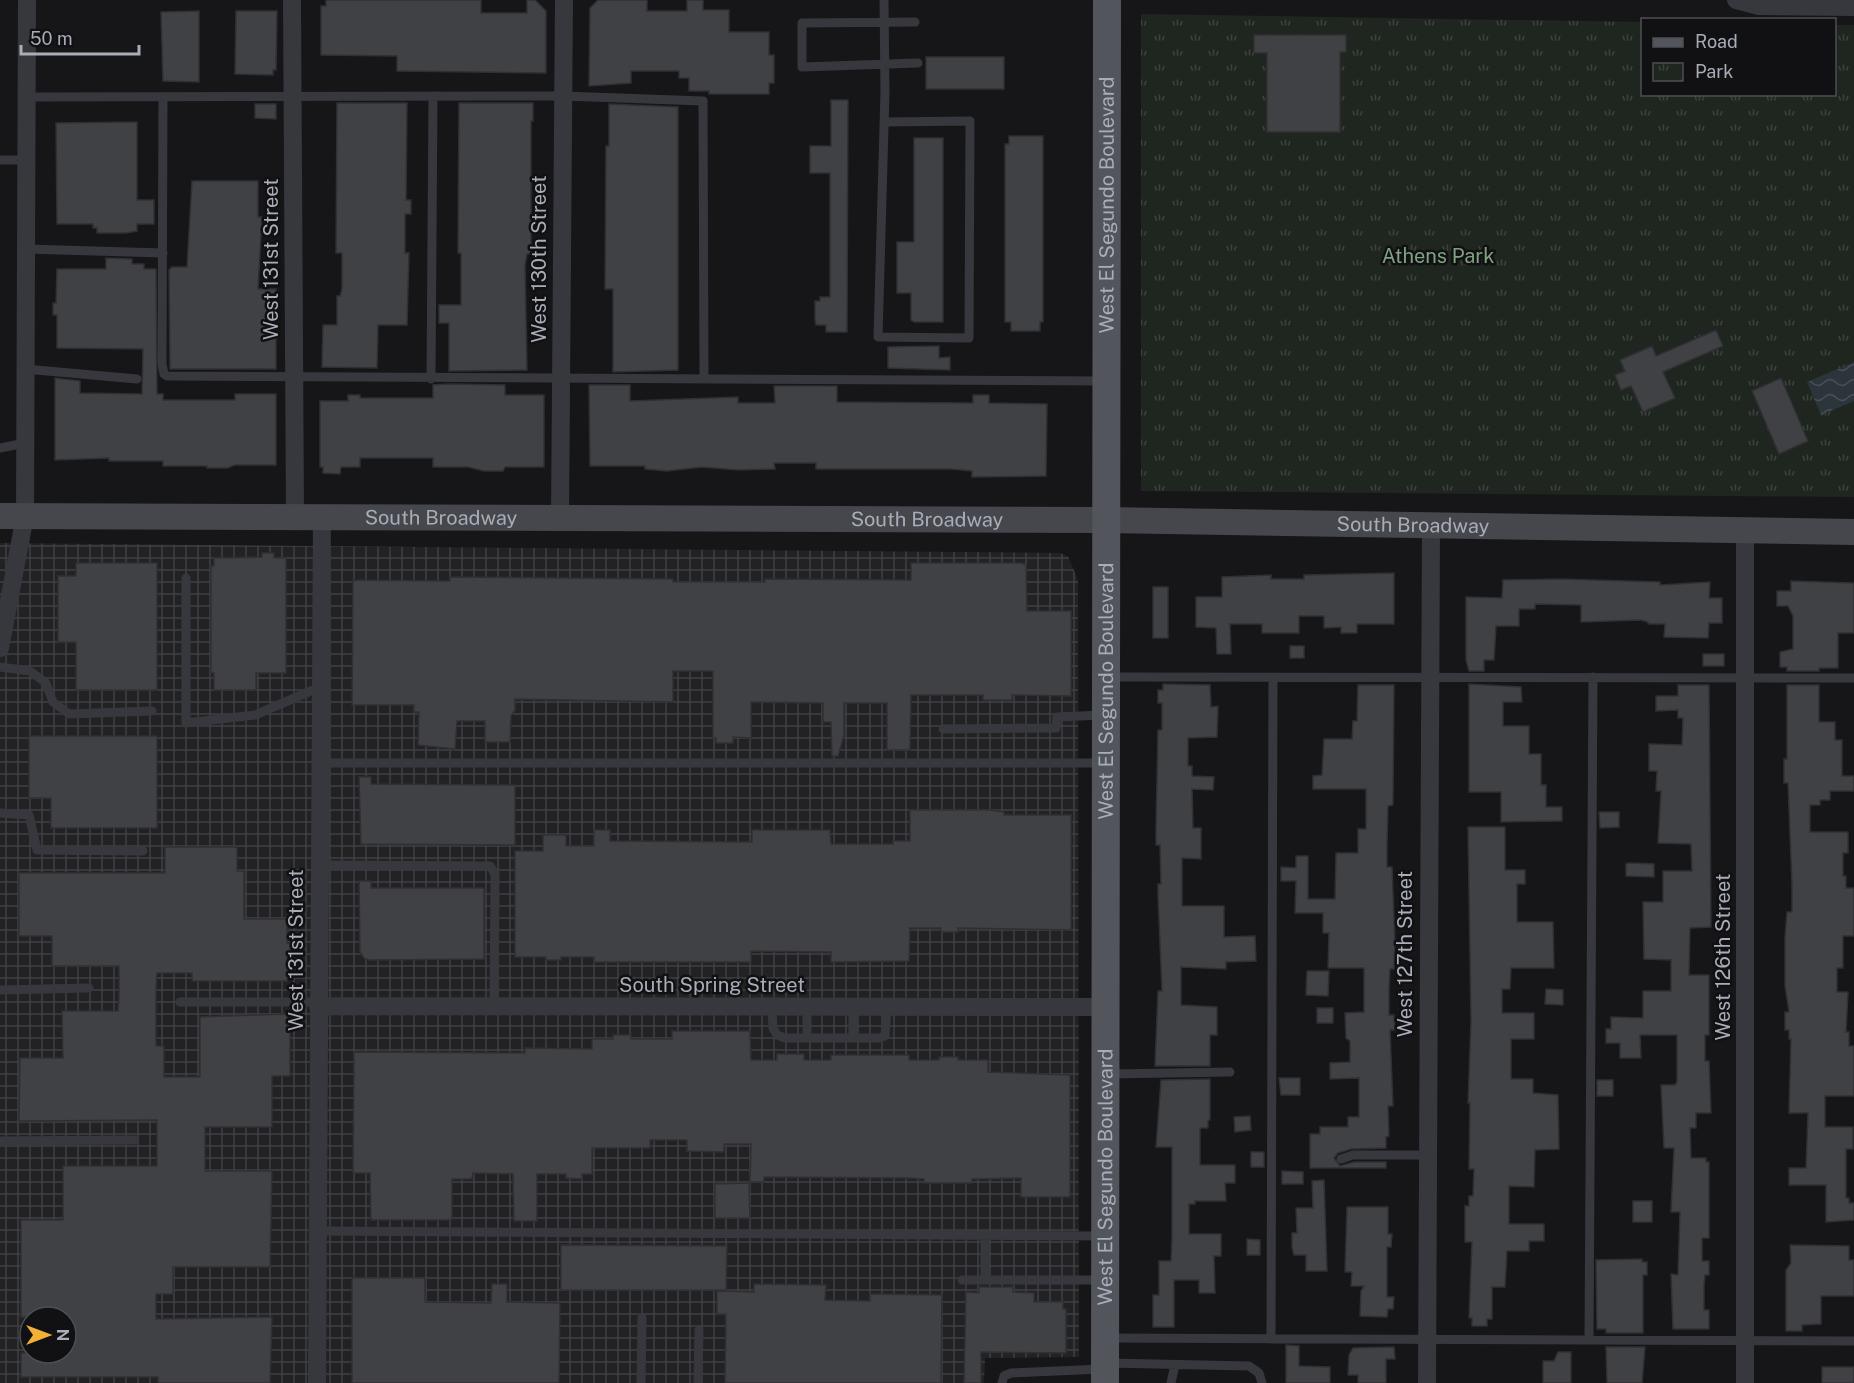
<svg xmlns="http://www.w3.org/2000/svg" width="1854" height="1383" viewBox="0 0 1854 1383" font-family="'Public Sans',sans-serif">
  <style>
    .industrial { fill: url(#industrial-grid); fill-rule: evenodd }
    .park { fill: url(#park-tufts) }
    .water { fill: url(#water-waves) }
    .building { fill: #404145; stroke: #303034; stroke-width: 1.5 }
    .lines { fill: none; stroke-linecap: round; stroke-linejoin: round }
    .service { stroke: #37383d; stroke-width: 9 }
    .minor { stroke: #37383d; stroke-width: 18 }
    .secondary { stroke: #45474d; stroke-width: 26 }
    .primary { stroke: #53555c; stroke-width: 28 }
    .labels { text-anchor: middle; dominant-baseline: central; stroke-width: 5; stroke-linejoin: round; paint-order: stroke }
    .street-label { font-size: 20px; fill: #a8adb8; stroke: #111113 }
    .park-label { font-size: 20px; fill: #7fa381; stroke: #111113 }
  </style>
  <defs>
    <pattern id="industrial-grid" width="8" height="8" patternUnits="userSpaceOnUse" patternTransform="scale(1.5)"><rect width="8" height="8" fill="#222225"/><path d="M0 4h8M4 0v8" fill="none" stroke="#3f3f43"/></pattern>
    <pattern id="park-tufts" width="24" height="20" patternUnits="userSpaceOnUse" patternTransform="scale(1.5)"><rect width="24" height="20" fill="#1e261f"/><path d="M3 7l-1-3M5 7V3M7 7l1-3M15 17l-1-3M17 17v-4M19 17l1-3" fill="none" stroke="#3c433d"/></pattern>
    <pattern id="water-waves" width="16" height="10" patternUnits="userSpaceOnUse" patternTransform="scale(1.5)"><rect width="16" height="10" fill="#2c353c"/><path d="M0 5q4-4 8 0t8 0" fill="none" stroke="#485056"/></pattern>
  </defs>
  <rect width="100%" height="100%" fill="#161618"/>
  <path class="industrial" d="M0,543L1060,553L1068,556L1078,580L1079,1357L985,1358L984,1383H0ZM30,1317H66V1353H30Z"/>
  <path class="park" d="M1141,14L1642,22V94H1834L1835,25H1854V497L1141,491Z"/>
  <path class="water" d="M1854,362V401L1821,415L1807,382Z"/>
  <path class="building" d="M326,0H481V13H527V0H535L546,11V73L397,71V56L321,55V6H326Z
    M598,0H647V11H687V0H703V10H729V32H769V55H774V83H769V94H709V91H689V78H679V71H631V83L589,86L590,8Z
    M199,11V82L163,81L161,12Z
    M236,11H277L276,70H273V75L235,74Z
    M1254,35H1346V52H1340V132H1267V53H1254Z
    M926,57H1004V89H926Z
    M831,100H848L847,332H826V325H816L815,320V301H820V297H830V173H810V146H831Z
    M337,103H407L406,200H411V214H405V253H409L407,325H378L377,368L322,367L323,325H337V296H340L342,289V253H336Z
    M459,103H533V121H531V254H527L525,266L527,370L449,371V323H439V305H461V253H458Z
    M255,104H276V119L255,118Z
    M609,104L678,107V370L613,372V289H605L606,146H609Z
    M137,122V200H154V224H137V231L126,233H97V228H93V224H57L56,123Z
    M1009,136H1043V322H1040V331H1011V322H1005V144H1009Z
    M914,138H943V322H914L911,320V293H897V242H914Z
    M192,181H258V217H262L258,289H276V369H170L169,270L172,267H187Z
    M106,258L132,259V264H144V269H156L157,394H163V400H235V394H276V465H235L227,468H207V466H163V461H109V458L55,460V378L80,381V393L142,394L143,349L57,348V315H53V303H56L57,269H106Z
    M1716,330L1723,346L1663,372L1675,398L1643,412L1631,386L1621,390L1615,375L1625,371L1620,360L1652,346L1656,356Z
    M939,346V358L950,357V370L888,368V347Z
    M1781,378L1808,441L1779,454L1752,391Z
    M449,384L505,385V395H544V467H505L503,471H484L468,467H433V458H360V467H341L340,474L323,473V467H320V401H348V395H360V398H433V385Z
    M589,385H630V401L738,397V403H775L774,386H837V402L973,403V395H989V403L1047,404L1046,476L972,477V471L951,469H816V463H774L775,469L738,470L702,467L667,471L645,469V466H590Z
    M262,553H274V558H286V673H256V690H214V673H211V566H214V558L262,557Z
    M76,563H157V690H76V642H58V576H76Z
    M911,563H1022L1026,565L1027,611H1071V696L1012,695V700H983V695H911L910,750H887V703H844V736L838,756H832L831,722H823V703L751,702V738L733,737V743H716V738H713V671H673V702L515,699V710L511,716L510,742H485V721H457L455,749L418,745L419,712H414V705H352L353,580L450,581V577L673,579V582H765V579L911,580Z
    M1394,573V624H1357V633H1341V627L1324,628V616H1299V633H1262V624H1230L1231,654H1217L1216,628L1196,627V597H1222V577L1271,575V579H1304V575Z
    M1560,579L1660,582V585L1710,582L1709,598H1722V623H1709L1708,638L1664,637L1665,624H1648V622L1641,620L1581,622V605L1535,604V609H1519V626H1496L1494,660H1484V671H1469L1466,660V597L1502,598L1503,580Z
    M1791,581L1854,583V633H1838V668H1819V671H1787V667H1780V652L1793,649V616L1788,606H1777V591H1791Z
    M1153,587H1168V638H1153Z
    M1290,646H1304V658H1290Z
    M1703,654H1724V666H1703Z
    M1163,684L1210,685L1211,707L1218,706L1217,737L1188,738V766H1192V776L1214,777L1213,790L1192,789L1193,828H1201V859L1182,858V906H1224V937L1255,936L1256,961L1226,962V969L1181,967V1005L1217,1007V1035H1210V1066H1155L1158,991H1162L1158,896V884H1161L1160,845H1156V828L1158,730H1162V703H1158V690H1163Z
    M1469,684L1521,687L1522,702H1503V726H1529V754H1541V785H1546V807H1562V821L1501,822V792H1469Z
    M1358,685H1394L1393,805L1388,806L1387,844V867H1392L1395,943L1394,969H1390L1389,989V1015H1394L1395,1030H1390L1393,1106H1388L1389,1136L1386,1137V1148L1351,1149L1338,1153L1334,1158L1340,1166L1354,1162H1386V1168H1310V1134H1320V1127H1348V1117H1359V1078L1330,1079V1063L1350,1062V1041L1346,1038L1345,1013L1364,1012V968H1328L1329,933H1323V913H1295L1296,881H1281V867L1296,868V856H1308V899H1335L1336,853H1358V829H1366V789H1313V776L1322,775L1324,739H1352L1353,721H1357Z
    M1678,685H1709L1711,927L1690,928L1689,975H1709V1035H1705V1061H1709L1711,1113H1696V1128H1690L1691,1158H1706V1162H1709V1238H1702V1261H1709V1275H1705L1704,1285V1310H1709V1329H1673L1671,1274L1678,1275L1680,1212H1671L1674,1148H1664L1661,1085H1675L1677,1082V1035H1640L1641,1058H1620V1043H1606V1029H1611V1017L1643,1018V991H1671V960L1644,959L1643,902H1663V871H1692L1691,844L1658,843L1661,791H1656L1657,771H1649V744L1682,745L1683,718H1678V710L1656,711V696H1678Z
    M1787,685H1819V722H1835V740H1842V776H1854V791H1830V800H1820V805H1810V832H1848V853H1843V876H1846V888H1854V936H1843V968H1837V992H1848L1846,1032H1849V1046H1854V1096H1825V1127H1853V1149H1846V1198H1849V1203H1854V1220L1826,1222V1185H1789V1168H1806L1808,1113H1789L1791,1039H1789V1030H1785V1012H1789L1785,986V938L1787,912H1792V885L1788,783H1784V759H1787Z
    M29,736H157V828H51V798H29Z
    M359,777H371V784L515,785V845L361,844Z
    M910,810H989L1004,812V815H1071V930L958,928V932H941V928H910L909,961L831,962V952L751,951V962H594V957H561V960H546V957H515V851H543V835H566V846H594V830H610V841L752,842V830H830L831,844H893V841H910Z
    M1599,812H1619V827L1600,828Z
    M1468,827H1505V870H1525V884H1517V922H1553L1554,968H1511L1510,989H1502V1013H1534V1039H1511V1079H1533V1093L1558,1095L1559,1149L1535,1150L1534,1187L1509,1186V1224H1544V1241H1529V1251H1507L1505,1287H1492V1319H1487V1326H1472V1318H1469L1472,1242H1465V1206H1469V1196H1473L1474,1169H1469L1470,1103H1468L1471,1021Z
    M165,847H237V871H244V919H287V943H290V957H287V981H192V973H157L156,988V1046H164V1077H200V1017L287,1014V1032H290V1076H272V1127H205V1171H272L270,1267H173V1294H156V1319L272,1317L270,1383H158V1377H21V1353H66V1317H21V1220H63V1166H157V1120L19,1121L20,1058H63L62,1011H118L119,996V966H52V936H19V873H165Z
    M1629,863L1654,864V877L1626,876V864Z
    M359,881H371V888H484V959L369,960L364,958L360,951Z
    M1307,971H1329L1328,996L1306,995Z
    M1546,989L1563,990V1005L1545,1004Z
    M1317,1008H1333V1023H1317Z
    M672,1031H750L751,1060H777V1054H804V1060H831V1055H909V1060H939V1057H958V1060H988V1072L1070,1075V1197H1021V1178L972,1179V1183H924V1179L909,1178L764,1177V1182H750L751,1144H724V1152L687,1151V1140H650V1148H592V1174H582V1179L566,1178V1174H537V1221H514L513,1174L473,1173L472,1179H452V1220H371L370,1173H353L354,1052L514,1053H525V1048L592,1049V1039H613V1035H631V1039H672Z
    M1279,1078H1300V1095H1281Z
    M1210,1079V1120H1208V1128H1200V1165H1235V1183H1225L1226,1201H1195V1204H1189V1234H1221V1256H1214L1215,1293H1199V1280H1174V1327H1153V1295H1159V1261H1171L1172,1238V1147H1156L1161,1080Z
    M1597,1080H1613V1096H1597Z
    M1250,1116L1251,1130L1235,1132L1234,1117Z
    M1251,1152H1264V1167H1251Z
    M1282,1171L1303,1172V1184H1282Z
    M1324,1180L1327,1271H1306V1255H1294L1292,1247V1233H1297L1296,1208H1313L1312,1181Z
    M749,1183L750,1218H715V1184Z
    M1633,1201H1652V1222H1633Z
    M1347,1207H1388V1234H1392L1391,1247H1387V1297H1394L1393,1309H1388L1387,1317L1360,1316L1361,1291L1364,1286H1351L1352,1272H1345Z
    M1247,1239L1260,1240V1255H1247Z
    M561,1245L727,1246L726,1290H561Z
    M1790,1245L1849,1246V1260H1854V1296H1821V1324L1802,1325V1331H1786V1270L1791,1263Z
    M1642,1259V1262H1647V1275H1643V1333H1606V1329H1597L1596,1260Z
    M352,1278H425V1302L491,1303L492,1284H507V1302L560,1303L559,1383H352Z
    M754,1284L826,1285L825,1300L870,1301V1294L942,1295L941,1383H725L726,1314H717V1291L754,1292Z
    M979,1287H1013V1292L1034,1293V1302H1063V1309H1066V1353L981,1352V1383H964L966,1292L979,1293Z
    M1286,1345L1299,1346V1366L1330,1367V1383H1286Z
    M1394,1347L1395,1359H1386V1383H1358V1375H1348L1349,1355L1353,1348Z
    M1606,1347H1645L1642,1383H1607Z
    M1558,1352H1571V1383H1543V1361H1554Z
    M1822,1367H1854V1383H1822Z"/>
  <g class="lines">
    <path class="service" d="M884,0L885,92L878,337L969,338L970,121L884,122
      M915,22L802,23V67L918,63
      M27,97L563,96L703,101L704,379
      M163,97L162,364L164,374L167,376L1104,381
      M0,160H26
      M26,249L163,253
      M25,369L137,379
      M431,379L433,96
      M0,448L25,443
      M186,578V723L255,715L320,687
      M0,667L30,671L46,683L53,702L69,714L152,711
      M1109,677L1854,678
      M943,729L1056,728L1057,717L1103,715
      M319,763H1103
      M0,813L29,815L37,850L143,851
      M319,865L490,866L495,874L494,1007
      M0,990L89,988
      M180,1002H318
      M772,1008L773,1028L777,1035L785,1038H879L885,1036L887,1008
      M807,1008V1038
      M853,1038V1008
      M1110,1074L1230,1072
      M0,1141L134,1140
      M1341,1159L1353,1155H1427
      M317,1231L1102,1236
      M985,1235V1280H1103
      M962,1280H985
      M1109,1338L1854,1341
      M1271,1339L1273,678
      M1589,1339L1593,677
      M1107,1363L1249,1366L1259,1373L1262,1383
      M641,1383L642,1318
      M698,1383L699,1330
      M1002,1383L1004,1376L1011,1373L1102,1369
      M1171,1383L1175,1365"/>
    <path class="minor" d="M292,0L295,517
      M1736,0L1759,6L1854,7
      M560,518L564,0
      M1745,530V1383
      M0,648L25,516L27,0
      M318,1006L1105,1007
      M317,1383L322,517
      M1427,1383L1431,526"/>
    <path class="secondary" id="s1" d="M0,516L1105,520L1854,532"/>
    <path class="primary" id="s2" d="M1105,1383L1107,0"/>
  </g>
  <g class="labels">
    <g class="street-label">
      <text stroke="none"><textPath href="#s2" startOffset="1178">West El Segundo Boulevard</textPath></text>
      <text transform="translate(271 259) rotate(-90)">West 131st Street</text>
      <text transform="translate(539 259) rotate(-90)">West 130th Street</text>
      <text stroke="none"><textPath href="#s1" startOffset="441">South Broadway</textPath></text>
      <text stroke="none"><textPath href="#s1" startOffset="927">South Broadway</textPath></text>
      <text stroke="none"><textPath href="#s1" startOffset="1413">South Broadway</textPath></text>
      <text stroke="none"><textPath href="#s2" startOffset="692">West El Segundo Boulevard</textPath></text>
      <text transform="translate(296 950) rotate(-90)">West 131st Street</text>
      <text transform="translate(1405 954) rotate(-90)">West 127th Street</text>
      <text transform="translate(1723 957) rotate(-90)">West 126th Street</text>
      <text x="712" y="985">South Spring Street</text>
      <text stroke="none"><textPath href="#s2" startOffset="206">West El Segundo Boulevard</textPath></text>
    </g>
    <g class="park-label">
      <text x="1438" y="256">Athens Park</text>
    </g>
  </g>
  <rect x="1641" y="18" width="195" height="78" fill="#111113" stroke="#4d4f55" stroke-width="1.5"/>
  <rect x="1653" y="38" width="30" height="9" fill="#53555c" stroke="#4d4f55" stroke-width="1.5"/>
  <text x="1695" y="48" font-size="18" fill="#a8adb8">Road</text>
  <rect x="1653" y="63" width="30" height="18" fill="url(#park-tufts)" stroke="#4d4f55" stroke-width="1.5"/>
  <text x="1695" y="78" font-size="18" fill="#a8adb8">Park</text>
  <g transform="translate(48 1335) rotate(90)"><circle r="28" fill="#111113" stroke="#4d4f55" stroke-width="1.5"/>
  <path d="M0-4.5L10 22L0 15L-10 22Z" fill="#f2b134"/>
  <text y="-9" font-size="16" font-weight="bold" text-anchor="middle" fill="#a8adb8">N</text>
  </g>
  <path d="M21 45v9h118v-9" fill="none" stroke="#a8adb8" stroke-width="3"/>
  <text x="30" y="45" font-size="18" fill="#a8adb8" stroke="#111113" stroke-width="4.5" paint-order="stroke">50 m</text>
</svg>
